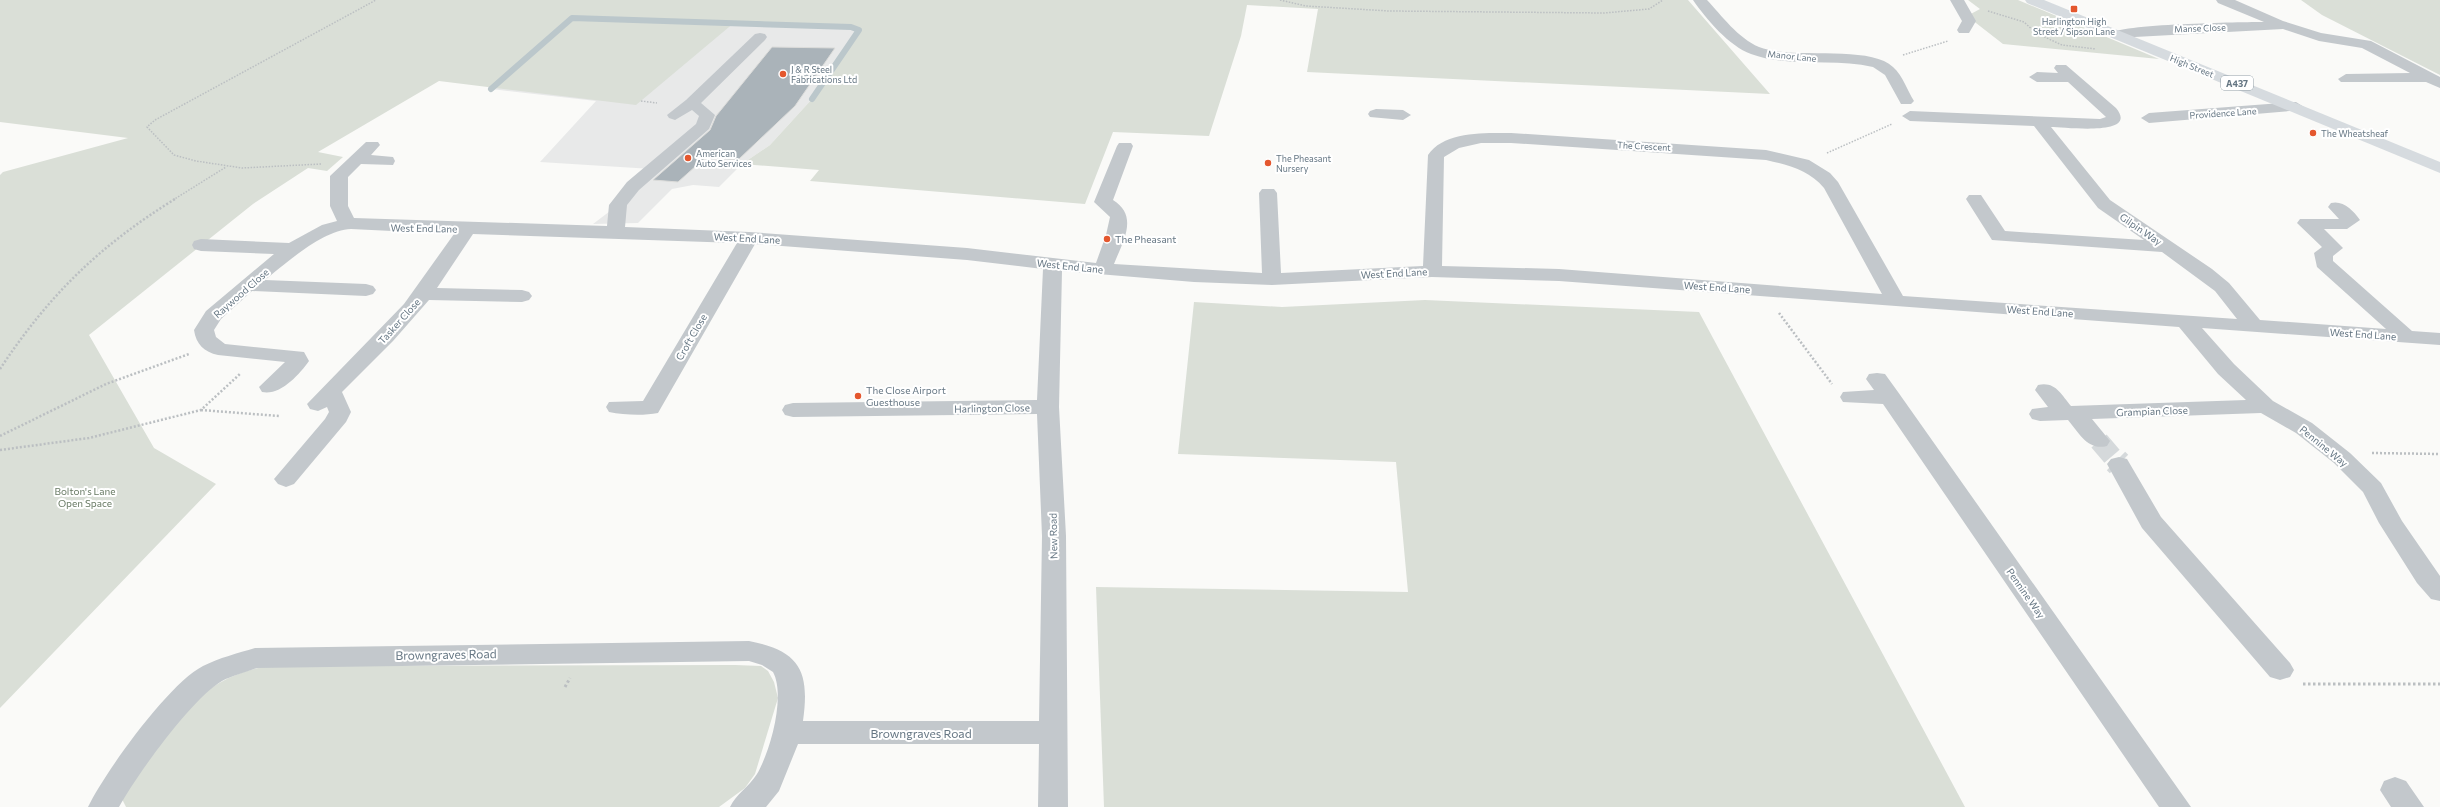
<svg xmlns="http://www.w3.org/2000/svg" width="2440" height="807" viewBox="0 0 2440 807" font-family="Commissioner,sans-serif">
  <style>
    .built { fill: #e8e9e9 }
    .green { fill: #dadfd7 }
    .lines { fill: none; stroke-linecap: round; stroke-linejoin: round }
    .stream { stroke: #bbc7cb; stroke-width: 6 }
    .building { fill: #aab3b9; stroke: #dcdcda }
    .minor-tunnel-far1 { stroke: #d5d9db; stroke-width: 20; stroke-dasharray: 20 10; stroke-linecap: butt }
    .minor-tunnel { stroke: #d5d9db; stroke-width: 26; stroke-dasharray: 26 14; stroke-linecap: butt }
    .path-far2 { stroke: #bbbfc2; stroke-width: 1.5; stroke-dasharray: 1.5 1.5; stroke-linecap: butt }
    .path-far1 { stroke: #bbbfc2; stroke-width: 2.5; stroke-dasharray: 2 2; stroke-linecap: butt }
    .path { stroke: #bbbfc2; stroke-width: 3; stroke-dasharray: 2.5 2.5; stroke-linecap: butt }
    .minor { fill: #c3c8cc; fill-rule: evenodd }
    .major { fill: #d6dbdf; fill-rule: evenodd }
    .poi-dot { fill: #e4572e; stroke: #fff; stroke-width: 1.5 }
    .labels { text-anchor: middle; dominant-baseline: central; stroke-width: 4; stroke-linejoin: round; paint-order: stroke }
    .far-poi-label { font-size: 9px; fill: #657683; stroke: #fff; text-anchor: start }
    .far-street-label { font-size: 9px; fill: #657683; stroke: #fff }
    .shield { fill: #fff; stroke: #939fa8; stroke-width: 1 }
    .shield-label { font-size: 9px; font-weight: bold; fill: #657683 }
    .street-label { font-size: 10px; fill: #657683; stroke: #fff }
    .poi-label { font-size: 10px; fill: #657683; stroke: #fff; text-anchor: start }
    .park-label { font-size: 10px; fill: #687a64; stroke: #fff }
    .near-street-label { font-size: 12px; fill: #657683; stroke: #fff }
  </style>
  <rect width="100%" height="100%" fill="#fafaf8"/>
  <path class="built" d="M572,18L851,27L859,30L812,99L770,145L742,164L719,187L693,185L672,189L638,223L593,224L618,205L652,169L540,162L596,101L491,89Z"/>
  <path class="green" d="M0,0H1688L1770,94L1307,72L1318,9L1247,5L1241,36L1209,136L1113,132L1085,204L810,181L819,170L742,164L770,145L812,99L859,30L851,27L735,22L636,105L439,81L318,152L343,157L327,171L308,168L253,204L89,335L154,448L216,484L0,708V175L3,172L128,138L0,122Z
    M1968,0H2018L2159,59L2003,44L1967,16L1980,9Z
    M2301,0H2440V75L2322,15Z
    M1425,300L1699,312L1965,807H1104L1096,587L1408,592L1396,462L1178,454L1194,302L1282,307Z
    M735,665L761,666L768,671L774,682L778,698L755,774L745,788L719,807H126L122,799C163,739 189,679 268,666Z"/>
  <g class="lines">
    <path class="stream" d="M491,89L572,18L851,27L859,30L812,99"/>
  </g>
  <path class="building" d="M772,47L835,48L795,106L738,160L706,157L678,182L653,180L710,130L716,116Z"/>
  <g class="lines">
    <path class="minor-tunnel-far1" d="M2099,441L2117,462"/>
    <path class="minor-tunnel" d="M2116,461L2119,464"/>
    <path class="path-far2" d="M1280,0L1306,6L1389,11L1604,13L1649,9L1663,0
      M1988,11L2024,22L2036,33L2062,45L2096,49
      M1903,55L1948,41
      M641,101L657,103
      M1827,153L1892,124
      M321,164L242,168L196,161L174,155L147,127L155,120L376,0
      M173,200L226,167"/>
    <path class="path-far1" d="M1779,313L1832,384
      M0,369C49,295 99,246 175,199
      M201,410L279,416
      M0,436L106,384L189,354
      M0,450L89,438L201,410L241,373
      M2372,453L2440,454"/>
    <path class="path" d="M2303,684H2440
      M565,687L570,678"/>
    <path class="minor" d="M1693,0H1707C1722,16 1738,38 1759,47C1790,60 1870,44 1893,67C1903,76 1907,90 1914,101L1911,104H1901L1885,75L1873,67C1833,58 1789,68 1751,54C1729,46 1706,19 1693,0Z
      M1950,0H1964L1976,21L1969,33H1959L1957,30L1962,21Z
      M2216,0H2235L2283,21L2321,33L2371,41L2440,77V88L2426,82H2341L2338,79L2346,74L2410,73L2362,48L2319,41L2283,29L2116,38L2109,34C2116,24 2244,22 2264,22L2218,3Z
      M760,33L765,34L767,37L765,40L701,103L715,115L709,129L639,190L627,205L625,227L749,232L967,248L1096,263L1106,235L1110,217L1094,202L1117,146L1119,143H1131L1133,146L1113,200C1139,216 1123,241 1114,264L1262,273L1259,193L1262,189H1274L1277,193L1281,273L1423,266L1428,155C1444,131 1485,133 1511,133L1766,150L1809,160L1830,173L1838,182L1903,296L2237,319L2215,291L2162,252L1992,240L1966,199L1969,195H1981L2005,231L2144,240L2098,208L2034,126L1910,121L1902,116L1910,111L2100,119L2106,117L2068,82H2037L2029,77L2037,72L2058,73L2054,68L2056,65H2066L2116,108C2140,137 2065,127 2051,127L2110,200L2212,269L2229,283L2260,320L2386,329L2317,267L2314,253L2322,247L2297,223L2300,219H2339L2328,207L2331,203C2343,200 2353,210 2360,220L2347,229H2324L2343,248L2333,256V261L2412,331L2440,333V345L2202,328L2234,364L2273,401L2312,423L2350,453L2381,483L2402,521L2440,576V601L2431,599L2417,583L2379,523L2363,492L2334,463L2296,433L2261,413L2092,419L2110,441L2107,446C2088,451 2079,433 2068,420L2040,421L2032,419L2029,414L2032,409L2048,407L2035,390L2038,385C2055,381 2061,394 2071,406L2246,400L2218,374L2179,327L1559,281L1432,277L1272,285L1194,282L1062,271L1059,407L1066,536L1068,807H1038L1039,744H798L779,791L766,807H730C736,794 749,787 757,774C770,752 786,696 773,672L762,665L749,661L257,668C246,672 232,676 222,681C192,698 136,776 119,807H88C105,772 169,683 203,666C219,658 238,653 255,648L749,641C800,651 810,671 803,721H1039L1042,536L1037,414L793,417L785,415L782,410L785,405L793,403L1037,400L1043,269L967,260L755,244L658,413C643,416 624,415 609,412L606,407L609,402L643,401L737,243L473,234L437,288L522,290L529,292L532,296L529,300L522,302L429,300L393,341L342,392L351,412L346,422L294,484L286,487L278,484L274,479L325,419L329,412L327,407L318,411L310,409L307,404L404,304L454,234L351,229C323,230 286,263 265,280L366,284L373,286L376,290L373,294L366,296L252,291L221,319L214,330L216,337L225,344L304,352L309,361C299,375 280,396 262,392L259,387L285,362L218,355C204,352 196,344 194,330L206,311L274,254L201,251L194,249L192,245L194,241L201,239L289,243L322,225L337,221L330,206V176L366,142H378L380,145L371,155L393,157L395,161L393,165L361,164L348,177V206L354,218L607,226L609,205L627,182L696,124L699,116L692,110L675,120L669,118L667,115L686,100L755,34ZM1481,143H1511L1766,160C1788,165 1809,170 1824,188L1882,294L1559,269L1442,266L1444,157L1459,148Z
      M2296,102L2304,107L2302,110L2149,123L2141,118L2149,113Z
      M1376,109L1403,110L1411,115L1403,120L1370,117L1368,114L1370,111Z
      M1877,373L1885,374L1898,392L2191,807H2159L1883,404L1843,402L1840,397L1843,392L1874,390L1866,379L1869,374Z
      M2119,457L2127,459L2161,517L2290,663L2294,670L2290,677L2280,680L2270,677L2142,528L2107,464L2111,459Z
      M2395,777L2406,781L2424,807H2391L2380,790L2384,781Z"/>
    <path class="major" d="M2025,0H2044L2440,162V173L2027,3Z"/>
  </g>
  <g class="poi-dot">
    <rect x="2070" y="5" width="8" height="8" rx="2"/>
    <circle cx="783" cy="74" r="4"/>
    <circle cx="2313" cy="133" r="4"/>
    <circle cx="688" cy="158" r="4"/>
    <circle cx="1268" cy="163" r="4"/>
    <circle cx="1107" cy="239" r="4"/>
    <circle cx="858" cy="396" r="4"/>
  </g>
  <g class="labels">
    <g class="far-poi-label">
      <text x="2074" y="21" text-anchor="middle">Harlington High<tspan x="2074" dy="10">Street / Sipson Lane</tspan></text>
      <text x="791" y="69">J &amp; R Steel<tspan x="791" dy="10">Fabrications Ltd</tspan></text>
      <text x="2321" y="133">The Wheatsheaf</text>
      <text x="696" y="153">American<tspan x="696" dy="10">Auto Services</tspan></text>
      <text x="1276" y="158">The Pheasant<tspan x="1276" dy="10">Nursery</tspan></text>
    </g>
    <g class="far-street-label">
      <text transform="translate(2200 28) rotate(-2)">Manse Close</text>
      <text transform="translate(1792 56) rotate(6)">Manor Lane</text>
      <text transform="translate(2192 66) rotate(22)">High Street</text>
      <text transform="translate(2223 113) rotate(-4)">Providence Lane</text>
      <text transform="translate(1644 146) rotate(3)">The Crescent</text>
    </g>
    <rect class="shield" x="2221" y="76" width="32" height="14" rx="3"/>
    <g class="shield-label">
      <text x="2237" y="83">A437</text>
    </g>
    <g class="street-label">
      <text transform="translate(424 228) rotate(1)">West End Lane</text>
      <text transform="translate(2141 229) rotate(34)">Gilpin Way</text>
      <text transform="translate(747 238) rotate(3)">West End Lane</text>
      <text transform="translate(1070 266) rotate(6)">West End Lane</text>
      <text transform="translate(1394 273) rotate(-3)">West End Lane</text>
      <text transform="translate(1717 287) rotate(4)">West End Lane</text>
      <text transform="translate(241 293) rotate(-41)">Raywood Close</text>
      <text transform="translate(2040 311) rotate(4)">West End Lane</text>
      <text transform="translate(399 321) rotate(-48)">Tasker Close</text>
      <text transform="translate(2363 334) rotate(4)">West End Lane</text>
      <text transform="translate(691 337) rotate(-60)">Croft Close</text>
      <text transform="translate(992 408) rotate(-1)">Harlington Close</text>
      <text transform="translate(2152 411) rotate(-2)">Grampian Close</text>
      <text transform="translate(2324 446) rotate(39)">Pennine Way</text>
      <text transform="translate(1053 536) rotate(-91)">New Road</text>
      <text transform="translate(2026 593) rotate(55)">Pennine Way</text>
    </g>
    <g class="poi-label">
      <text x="1115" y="239">The Pheasant</text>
      <text x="866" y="390">The Close Airport<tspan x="866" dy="12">Guesthouse</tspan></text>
    </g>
    <g class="park-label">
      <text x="85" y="491">Bolton's Lane<tspan x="85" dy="12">Open Space</tspan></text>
    </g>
    <g class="near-street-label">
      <text transform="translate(446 654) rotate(-1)">Browngraves Road</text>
      <text x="921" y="733">Browngraves Road</text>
    </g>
  </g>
</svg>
